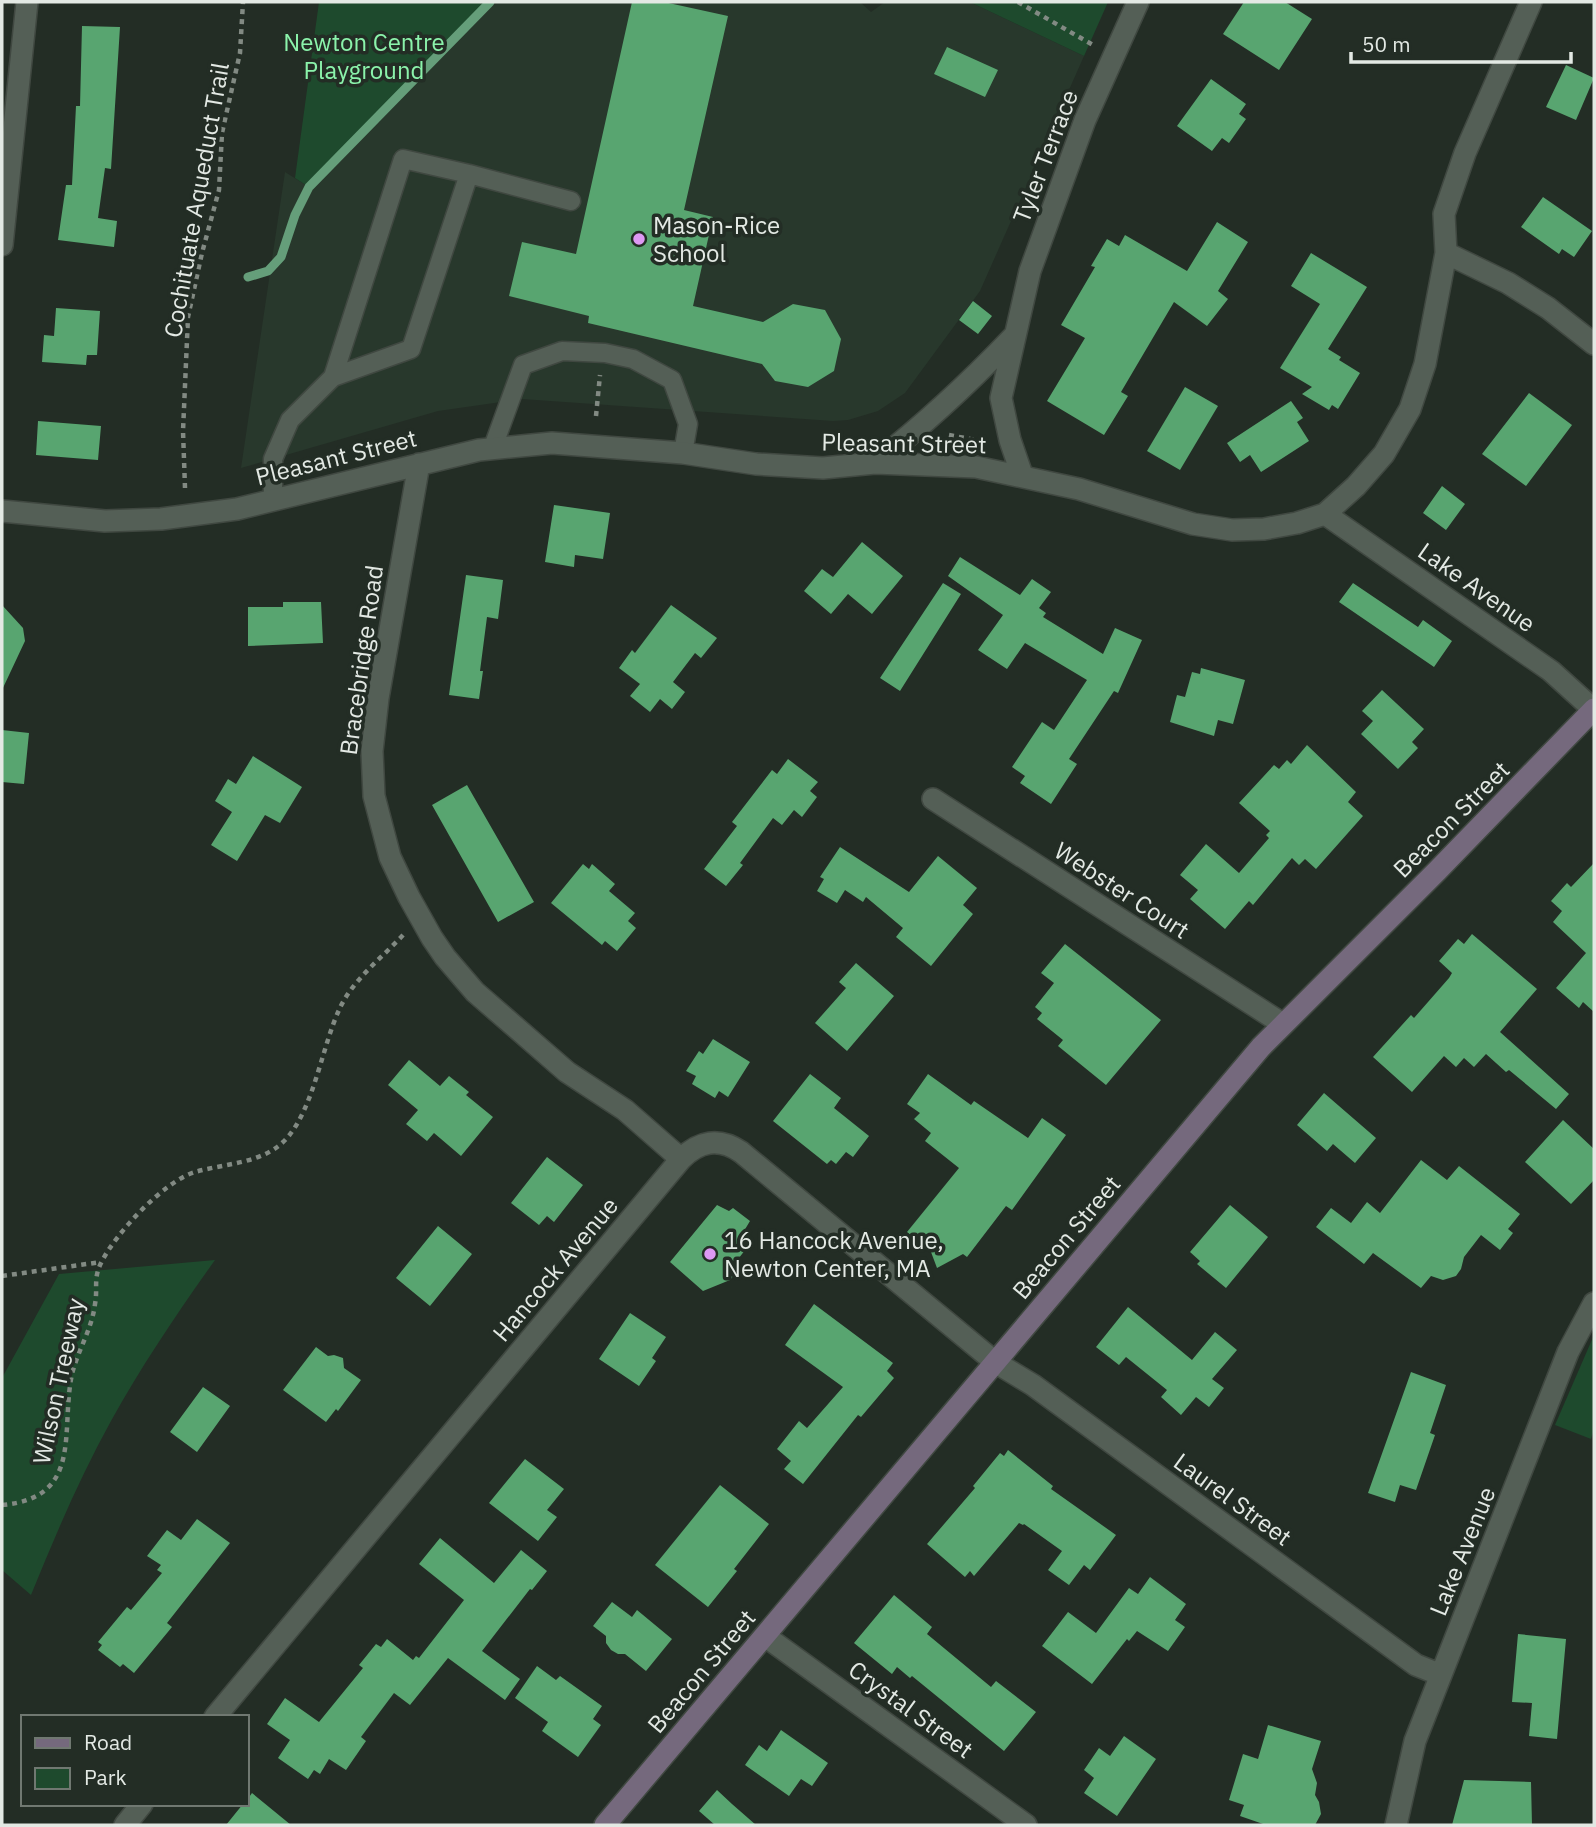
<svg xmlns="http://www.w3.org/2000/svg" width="1596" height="1827" viewBox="0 0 1596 1827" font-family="'IBM Plex Sans',sans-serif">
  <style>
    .built { fill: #28382c }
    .green { fill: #1e4a2d }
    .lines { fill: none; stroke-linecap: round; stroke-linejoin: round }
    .stream { stroke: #659e7a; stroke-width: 9 }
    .building { fill: #58a570 }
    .lane-casing { stroke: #404841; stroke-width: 21 }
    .street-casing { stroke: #404841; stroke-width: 24 }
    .secondary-casing { stroke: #404841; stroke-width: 24 }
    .path { stroke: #828a83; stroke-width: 4.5; stroke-dasharray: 5 5; stroke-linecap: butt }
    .lane { stroke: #545f56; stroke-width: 18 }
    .street { stroke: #545f56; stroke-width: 21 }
    .secondary { stroke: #75697d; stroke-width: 21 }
    .poi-dot { fill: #dd99f3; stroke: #232d25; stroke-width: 2.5 }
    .labels { text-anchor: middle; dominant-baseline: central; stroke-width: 7; stroke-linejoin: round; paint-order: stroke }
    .park-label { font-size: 24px; fill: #8bf3ab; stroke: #232d25 }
    .street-label { font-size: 24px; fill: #e3e9e4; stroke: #232d25 }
    .poi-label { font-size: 24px; fill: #e3e9e4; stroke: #232d25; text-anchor: start }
  </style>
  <rect width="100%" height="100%" fill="#232d25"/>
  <path class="built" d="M490,2H860L871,12L885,2H970L1084,56L980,291L905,393L878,411L848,420L833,421L522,399L438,411L241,468L285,172L309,187Z"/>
  <path class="green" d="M319,2H490L309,187L295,178Z
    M970,2H1108L1084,56Z
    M215,1260C178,1312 142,1365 111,1421C80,1477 55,1536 31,1595L2,1570V1378L59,1274Z
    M1594,1335V1429L1591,1439L1555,1425Z"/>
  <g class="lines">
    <path class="stream" d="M248,277L268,271L281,257L295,215L309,187L490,2"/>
  </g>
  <path class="building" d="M632,2H664L728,16L684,210L713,217L693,306L763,322L793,304L825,310L841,339L834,371L808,387L775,381L762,364L588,323L589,316L509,296L522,242L576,254Z
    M1244,2H1285L1312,19L1279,70L1223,34Z
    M82,26L120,27L111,169L105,168L98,218L117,221L114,247L58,240L66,185H72L76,106H80Z
    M947,47L998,70L985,97L934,74Z
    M1566,65L1594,78L1576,120L1546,107Z
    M1211,79L1246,104L1239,114L1246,119L1229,143L1222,138L1212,151L1177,126Z
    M1543,197L1592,231L1574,257L1562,249L1559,254L1521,227Z
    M1217,222L1248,242L1218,291L1228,299L1207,326L1174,302L1121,392L1128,396L1104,435L1047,401L1085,338L1061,325L1095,267L1091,266L1107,239L1119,246L1125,235L1187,271Z
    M1311,253L1367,287L1328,349L1341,357L1339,360L1360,373L1338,409L1332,405L1329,410L1302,394L1312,387L1280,368L1320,304L1291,286Z
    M973,301L992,316L978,334L959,320Z
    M56,308L100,311L97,355H87L86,365L42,362L44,335L54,336Z
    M1185,387L1218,406L1180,470L1147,451Z
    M1529,393L1572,425L1526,486L1482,454Z
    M1291,401L1303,418L1297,422L1309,441L1261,472L1250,455L1240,462L1227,443Z
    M38,421L101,426L98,460L36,455Z
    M1442,486L1465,504L1446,530L1423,513Z
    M554,505L610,513L603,559L575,555L574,567L545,562Z
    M862,542L903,576L872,614L848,594L831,614L804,591L822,569L833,577Z
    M960,557L1020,595L1032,579L1051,592L1039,608L1046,613L1043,617L1103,654L1115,628L1142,640L1118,693L1114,691L1069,759L1077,764L1051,804L1020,783L1025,776L1012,767L1042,722L1054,730L1087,680L1025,643L1007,669L978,650L1003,615L948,576Z
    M466,575L503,580L498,619L487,617L480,671H483L479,699L449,695Z
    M943,583L961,594L900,691L880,678Z
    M1353,583L1418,627L1423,620L1452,641L1434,667L1339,602Z
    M283,602H321L323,643L248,646V607H283Z
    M2,605L23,628L25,641L2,690Z
    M671,605L717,638L701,658L695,653L673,682L685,692L672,709L660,699L650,712L630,696L640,684L619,668L632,650L635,653Z
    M1201,668L1245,680L1233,724L1218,720L1214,736L1170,722L1177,695L1185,697L1192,672L1200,674Z
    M1382,690L1424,729L1412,742L1418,748L1398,769L1361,734L1373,721L1362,711Z
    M2,730L29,733L24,784L2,782Z
    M1307,745L1356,792L1348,802L1363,816L1316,869L1305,859L1299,865L1292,858L1253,905L1249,901L1225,929L1190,899L1198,890L1180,875L1206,844L1239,873L1269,838L1266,835L1270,831L1239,803L1274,765L1279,769L1287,760L1291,764Z
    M253,756L302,787L280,823L265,815L237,861L211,845L232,812L215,801L228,779L236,784Z
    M788,759L818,782L810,791L817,797L802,817L794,810L782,825L773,818L740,863L743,865L726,886L704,869L737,826L732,822L772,770L777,774Z
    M467,785L534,902L498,922L432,805Z
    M840,847L909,892L938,856L977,888L963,905L973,914L931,966L896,937L903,928L866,897L863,902L845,890L837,903L817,891L824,879L820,877Z
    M1594,863V1012L1583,1002L1579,1008L1556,988L1586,953L1553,922L1562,911L1551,901L1567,883L1571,887Z
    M583,864L589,869L592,864L615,884L609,891L635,913L628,921L636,928L617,951L605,941L602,945L551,903Z
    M1472,934L1537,989L1500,1032L1569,1094L1556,1109L1509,1070L1506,1072L1486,1054L1474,1067L1464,1058L1456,1067L1444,1056L1412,1092L1373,1057L1411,1015L1414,1018L1449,978L1452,973L1439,961L1458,939L1464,944Z
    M1065,944L1161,1020L1106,1085L1058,1046L1063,1040L1037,1019L1042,1013L1035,1007L1054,983L1041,973Z
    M856,963L894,996L847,1051L815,1023L846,988L839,982Z
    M713,1039L750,1062L728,1097L719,1091L715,1098L692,1084L696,1076L686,1071L699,1051L703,1054Z
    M409,1060L440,1086L449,1076L469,1092L466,1095L493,1117L461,1156L434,1133L427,1141L406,1124L418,1110L388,1085Z
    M810,1074L841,1098L834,1108L869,1136L853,1157L846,1152L836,1164L831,1160L827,1164L773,1121Z
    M928,1074L971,1105L974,1101L1028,1138L1042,1118L1066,1135L1012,1210L1006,1206L967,1257L963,1254L937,1268L931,1252L907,1232L959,1168L925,1141L931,1133L914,1119L920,1113L907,1104Z
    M1324,1093L1376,1138L1355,1163L1333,1144L1327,1151L1297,1125Z
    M1563,1120L1594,1149V1180L1571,1204L1525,1162Z
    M547,1157L583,1185L554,1222L547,1216L539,1225L511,1203Z
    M1421,1160L1447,1180L1459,1166L1520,1214L1508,1229L1513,1233L1500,1250L1481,1235L1464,1257L1461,1269L1456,1276L1443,1280L1431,1276L1421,1288L1373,1253L1364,1264L1316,1227L1331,1208L1351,1223L1367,1202L1380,1213Z
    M717,1205L729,1211L733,1208L750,1221L744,1231L749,1245L735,1263L740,1268L730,1280L703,1291L670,1262Z
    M1230,1205L1268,1237L1226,1288L1197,1264L1200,1261L1190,1252Z
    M438,1226L472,1254L430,1306L396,1278Z
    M814,1304L893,1363L887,1371L894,1378L861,1417L858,1415L803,1484L784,1469L791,1461L777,1449L799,1421L807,1428L843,1387L785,1345Z
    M1128,1307L1192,1360L1215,1332L1237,1350L1212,1379L1224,1388L1209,1407L1196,1397L1181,1415L1161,1397L1167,1390L1126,1357L1119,1365L1096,1347Z
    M630,1313L666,1337L652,1358L656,1361L639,1386L599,1359Z
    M316,1347L328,1356L334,1355L343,1358L344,1368L361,1380L338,1411L336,1409L326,1422L283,1390Z
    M1411,1372L1446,1385L1430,1433L1435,1435L1416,1490L1400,1485L1395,1502L1368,1493Z
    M203,1387L230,1406L197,1452L170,1432Z
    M1008,1450L1053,1486L1051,1489L1116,1535L1090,1570L1084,1565L1069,1585L1048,1570L1062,1551L1024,1524L1023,1525L1019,1523L974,1576L970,1571L965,1577L927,1544L975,1488L973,1486L1000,1453L1004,1456Z
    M525,1459L564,1489L547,1510L557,1517L538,1541L489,1503Z
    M720,1485L769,1524L734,1569L737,1571L708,1607L655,1565Z
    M197,1519L230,1543L167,1623L172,1627L134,1673L123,1664L120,1667L98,1650L102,1645L98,1642L127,1607L131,1610L162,1573L157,1570L161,1565L147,1556L167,1530L181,1540Z
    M440,1538L494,1583L521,1550L547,1571L532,1590L530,1589L482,1651L520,1679L505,1700L448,1658L410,1705L394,1693L361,1737L366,1741L346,1770L329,1759L320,1774L314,1770L308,1779L278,1758L290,1740L267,1724L285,1698L319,1722L363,1668L359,1665L376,1644L381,1647L387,1639L413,1660L416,1656L419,1658L464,1600L419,1564Z
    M1150,1577L1186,1604L1175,1620L1185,1627L1168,1651L1137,1631L1129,1641L1127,1639L1092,1684L1042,1646L1068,1612L1096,1633L1129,1588L1138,1594Z
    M894,1595L932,1627L927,1634L991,1687L996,1681L1036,1712L1004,1751L912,1676L910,1678L897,1667L892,1674L854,1643Z
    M612,1602L632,1617L637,1610L672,1639L646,1671L625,1654H618L611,1650L606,1643V1636L593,1626Z
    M1518,1634L1566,1639L1557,1739L1529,1736L1532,1703L1512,1702Z
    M537,1666L556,1680L560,1676L602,1706L593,1719L601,1725L578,1757L542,1731L548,1722L515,1698Z
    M1268,1725L1321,1741L1312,1769L1317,1783L1315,1795L1319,1802L1321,1814L1315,1825H1266L1240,1816L1244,1805L1229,1800L1243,1754L1258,1759Z
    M781,1730L828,1763L812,1786L801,1779L789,1796L745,1765L759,1745L767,1751Z
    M1124,1736L1156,1759L1117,1816L1084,1793L1094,1778L1084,1770L1099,1748L1110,1756Z
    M1464,1780L1531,1782L1532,1825H1452Z
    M717,1790L732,1804L756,1825H715L699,1811Z
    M252,1793L291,1825H226L243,1804H247V1800Z"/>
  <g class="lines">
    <g class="lane-casing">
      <path id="lane" d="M469,174L571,201
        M493,447L523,365L562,351L605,353L633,359L672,380L688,424L683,453
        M273,500V459L290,420L333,377L411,349L469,174L403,159L333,377"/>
    </g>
    <g class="street-casing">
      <path id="street" d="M2,245L27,2
        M1446,253L1508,283L1548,308L1594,344
        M875,463C925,424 970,382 1014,336
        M419,464L378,698L372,751L374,796L390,857L409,897L432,938L445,957L475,992L567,1072L625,1110L681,1159
        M1022,475L1010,440L1001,398L1030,271L1085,120L1138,2
        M2,511L105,521L161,519L237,509L479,450L552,443L683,453L756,464L823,468L875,463L976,467L1079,489L1193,524L1232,530L1264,529L1297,523L1325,514L1356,486L1384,454L1410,409L1425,364L1446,253L1444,214L1465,153L1531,2
        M1325,514L1551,671L1594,710
        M933,799L1283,1024
        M765,1636L1026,1825
        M215,1717L681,1159C699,1141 719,1137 741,1152L995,1362L1033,1385L1416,1665L1441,1675
        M125,1825L142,1804
        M1396,1825L1415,1741L1568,1352L1594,1303"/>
    </g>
    <g class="secondary-casing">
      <path id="secondary" d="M605,1825L1261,1047L1437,871L1594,709"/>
    </g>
    <path class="path" d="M1018,2L1093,45
      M596,416L600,375
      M949,435L975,440
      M185,488L183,431L188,317L202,253L219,190L222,133L240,53L243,2
      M2,1276L101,1262
      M2,1505C84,1498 60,1431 72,1374C78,1350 92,1329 95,1304C98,1288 93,1279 101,1263C115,1234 164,1181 195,1172C226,1163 264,1164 287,1138C314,1107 322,1047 339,1010C352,980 382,958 404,934"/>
    <use href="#lane" class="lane"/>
    <use href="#street" class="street"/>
    <use href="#secondary" class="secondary"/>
  </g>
  <g class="poi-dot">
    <circle cx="639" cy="239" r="7"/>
    <circle cx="710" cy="1254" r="7"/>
  </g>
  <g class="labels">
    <g class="park-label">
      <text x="364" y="42">Newton Centre<tspan x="364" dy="28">Playground</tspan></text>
    </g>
    <g class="street-label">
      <text transform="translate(1045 156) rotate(-69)">Tyler Terrace</text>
      <text transform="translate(196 200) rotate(-80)">Cochituate Aqueduct Trail</text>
      <text transform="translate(904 443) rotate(1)">Pleasant Street</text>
      <text transform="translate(336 457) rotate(-14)">Pleasant Street</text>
      <text transform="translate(1477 587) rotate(35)">Lake Avenue</text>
      <text transform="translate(361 660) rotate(-82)">Bracebridge Road</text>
      <text transform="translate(1451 819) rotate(-45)">Beacon Street</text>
      <text transform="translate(1122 890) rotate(33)">Webster Court</text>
      <text transform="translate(1066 1237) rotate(-50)">Beacon Street</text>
      <text transform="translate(555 1269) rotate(-50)">Hancock Avenue</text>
      <text transform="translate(58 1381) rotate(-78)">Wilson Treeway</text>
      <text transform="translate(1233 1499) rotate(36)">Laurel Street</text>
      <text transform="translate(1462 1551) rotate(-68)">Lake Avenue</text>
      <text transform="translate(701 1671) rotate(-50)">Beacon Street</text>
      <text transform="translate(911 1709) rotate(36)">Crystal Street</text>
    </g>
    <g class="poi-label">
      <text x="653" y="225">Mason-Rice<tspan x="653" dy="28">School</tspan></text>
      <text x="724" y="1240">16 Hancock Avenue,<tspan x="724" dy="28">Newton Center, MA</tspan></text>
    </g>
  </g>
  <rect width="1596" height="1827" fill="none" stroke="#e3e9e4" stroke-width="7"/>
  <rect x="21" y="1715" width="228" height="91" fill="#232d25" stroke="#707871" stroke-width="2"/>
  <rect x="35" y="1738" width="35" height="10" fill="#75697d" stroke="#707871" stroke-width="2"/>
  <text x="84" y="1750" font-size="21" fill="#e3e9e4">Road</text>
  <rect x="35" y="1768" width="35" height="21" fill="#1e4a2d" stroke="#707871" stroke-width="2"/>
  <text x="84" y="1785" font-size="21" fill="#e3e9e4">Park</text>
  <path d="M1351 52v10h220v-10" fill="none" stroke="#e3e9e4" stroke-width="3.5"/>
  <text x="1362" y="52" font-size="21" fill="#e3e9e4" stroke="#232d25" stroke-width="5" paint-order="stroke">50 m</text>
</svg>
